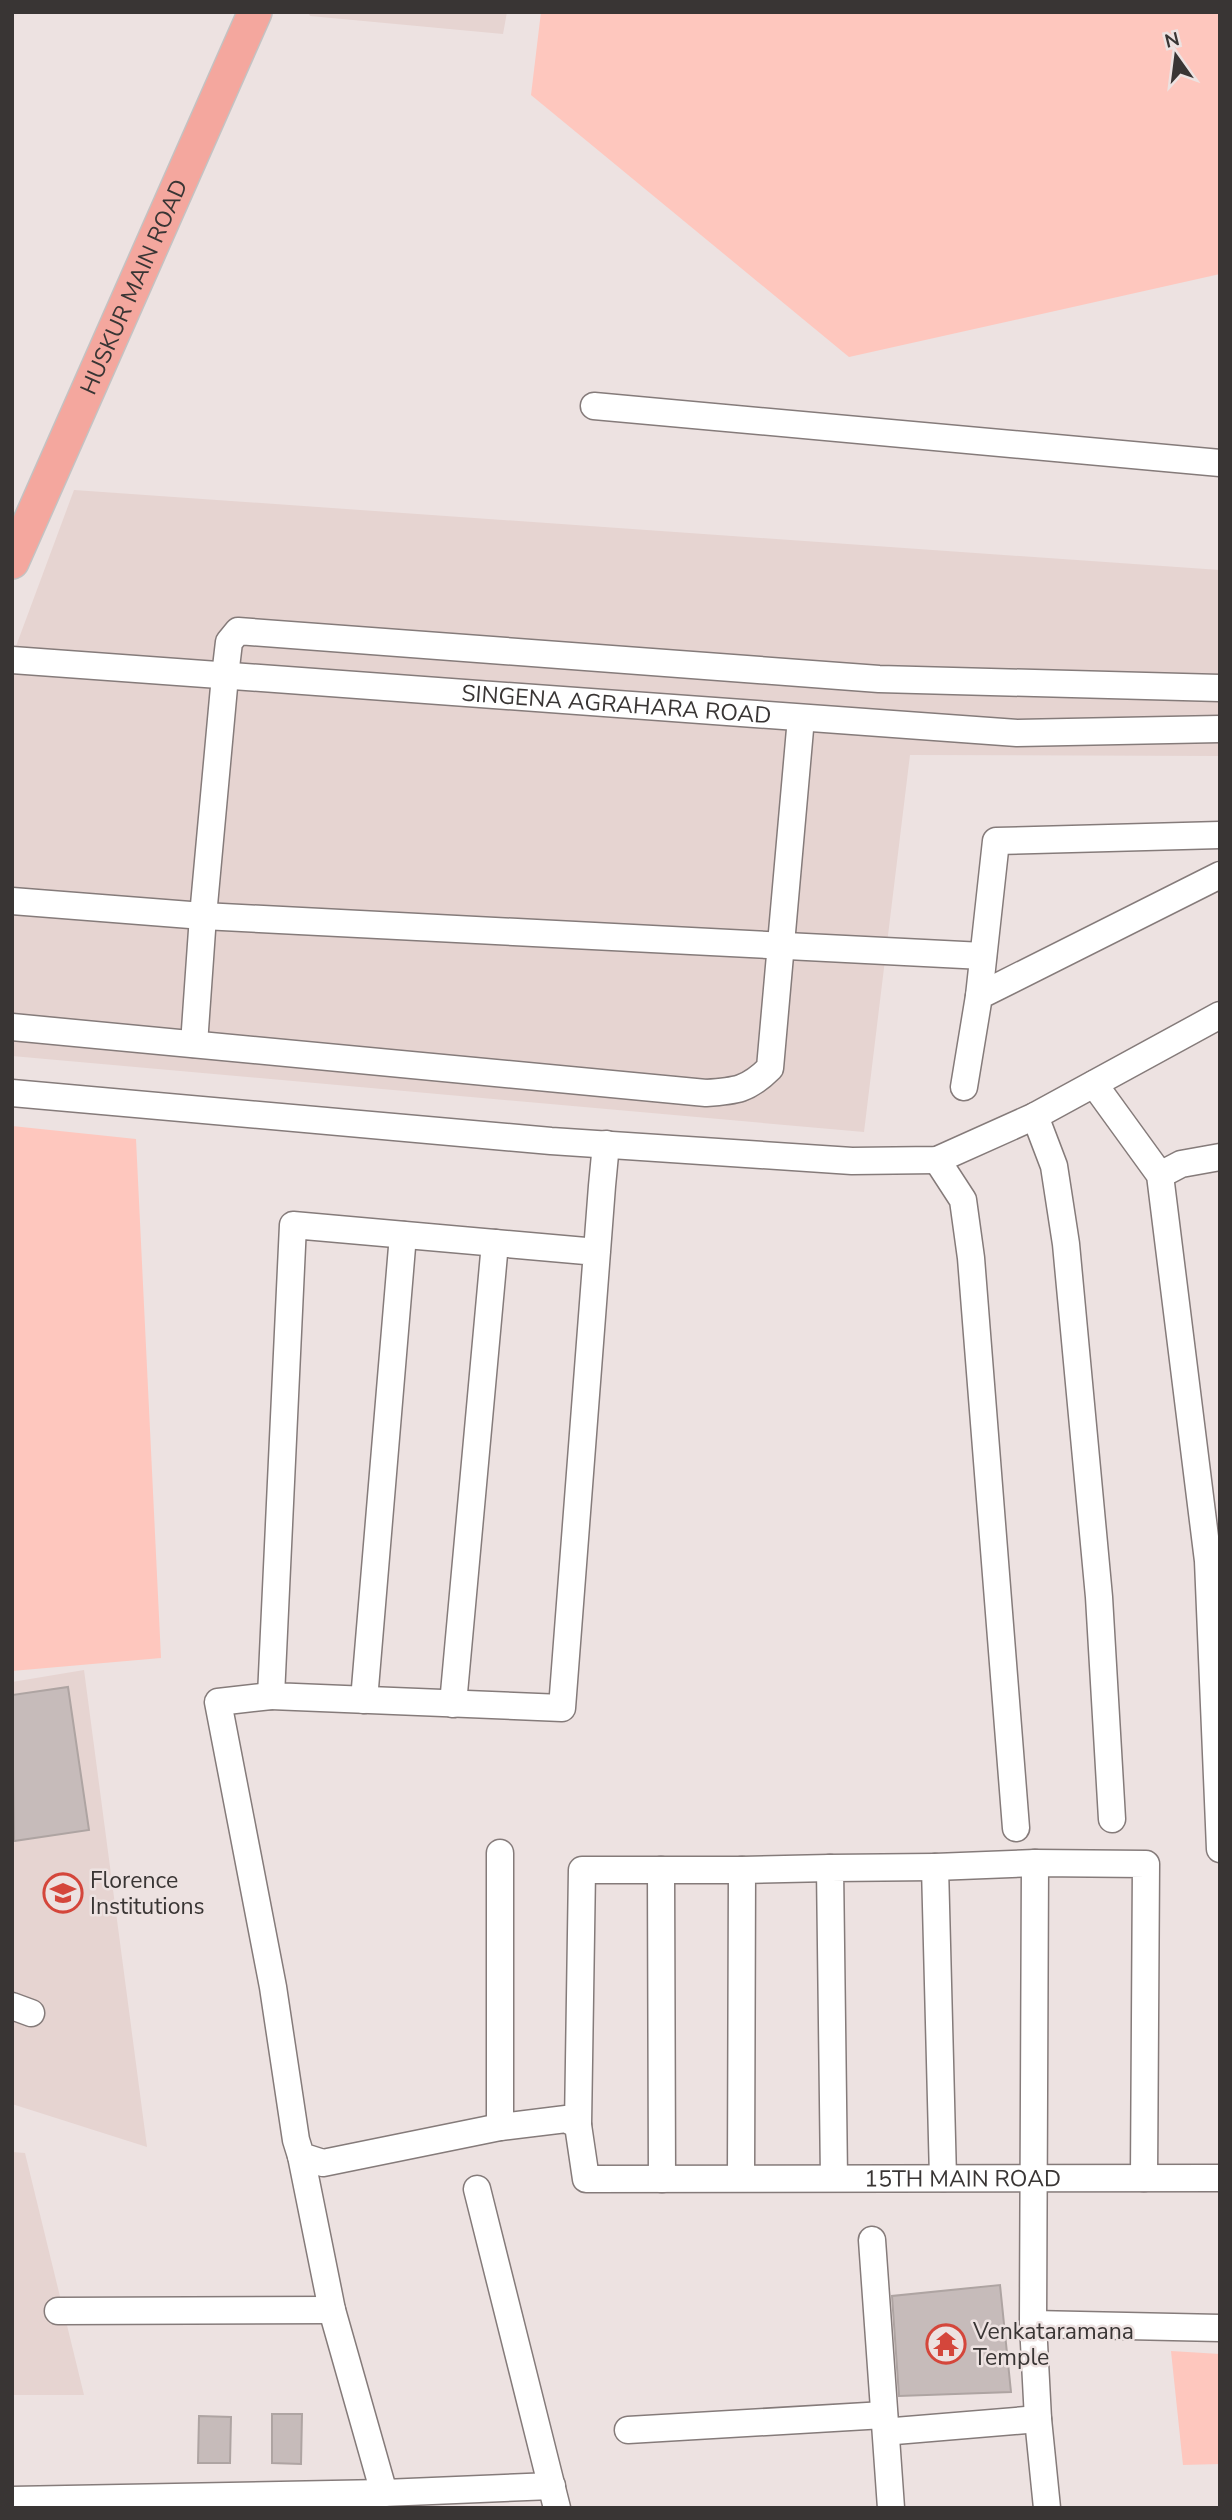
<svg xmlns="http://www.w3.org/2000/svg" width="1232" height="2520" viewBox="0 0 1232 2520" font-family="'Nunito Sans',sans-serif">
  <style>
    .built { fill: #e6d4d1 }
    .green { fill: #fec7be }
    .building { fill: #c6bbba; stroke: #aea4a2; stroke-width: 2 }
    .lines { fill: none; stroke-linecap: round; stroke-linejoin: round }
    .minor-casing { stroke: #857b7a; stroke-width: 29 }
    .major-casing { stroke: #c4c2c2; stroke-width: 36 }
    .minor { stroke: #fff; stroke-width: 26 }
    .major { stroke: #f4a79e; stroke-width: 33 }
    .labels { text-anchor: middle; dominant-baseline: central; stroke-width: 5; stroke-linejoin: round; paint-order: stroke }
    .street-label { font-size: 23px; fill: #393534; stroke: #ede2e1 }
    .poi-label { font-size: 23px; fill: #393534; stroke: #ede2e1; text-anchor: start }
  </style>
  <rect width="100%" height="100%" fill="#ede2e1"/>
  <path class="built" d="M308,12H507L503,34L310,16Z
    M74,490L1220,570V756L910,755L864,1132L12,1056V657Z
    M84,1670L147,2147L12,2104V1682Z
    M12,2152L25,2153L84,2395H12Z"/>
  <path class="green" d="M541,12H1220V274L849,357L531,95Z
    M12,1126L136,1139L161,1658L12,1671Z
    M1171,2351L1220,2354V2464L1183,2465Z"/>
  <path class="building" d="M68,1687L89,1830L14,1841L12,1695Z
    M1000,2285L1011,2392L899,2396L892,2296Z
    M272,2414H302L301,2464L272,2463Z
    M199,2416L231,2417L230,2463H198Z"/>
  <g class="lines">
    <g class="minor-casing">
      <g id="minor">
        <path d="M594,406L1220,463"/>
        <path id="s1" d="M12,660L1017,733L1220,729"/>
        <path d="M12,901L203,916L983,956"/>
        <path d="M979,996L996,841L1220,835"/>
        <path d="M12,1027L706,1093C736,1091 748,1090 770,1068L801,718"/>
        <path d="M194,1044L203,916L225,676L229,642L238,631L879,679L1220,688"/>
        <path d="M1094,1084L1160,1175L1208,1561L1220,1849"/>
        <path d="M964,1087L979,996L1220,875"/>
        <path d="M12,1093L551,1141L852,1161L937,1160L1035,1116L1220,1015"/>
        <path d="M1035,1116L1054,1166L1066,1244L1099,1597L1112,1819"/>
        <path d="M937,1160L963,1200L971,1258L1016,1828"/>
        <path d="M1160,1175L1181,1164L1220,1157"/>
        <path d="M597,1252L293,1225L271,1696L562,1708L602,1186L606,1144"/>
        <path id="s2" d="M271,1696L218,1702L273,1987L296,2140L301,2156L323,2163L500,2127L566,2119L578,2125L586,2179L1220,2178"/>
        <path d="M364,1700L403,1235"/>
        <path d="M453,1704L495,1243"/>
        <path d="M500,1853V2127"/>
        <path d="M12,2006L31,2013"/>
        <path d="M578,2125L582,1870H661"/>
        <path d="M301,2156L332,2310L384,2493"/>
        <path d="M741,2178L742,1870L830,1868"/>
        <path d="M834,2178L830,1868L935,1867"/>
        <path d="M943,2178L935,1867L1035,1863"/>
        <path d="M662,2179L661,1870H742"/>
        <path d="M477,2189L557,2508"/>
        <path d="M872,2240L891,2508"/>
        <path d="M58,2311L332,2310"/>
        <path d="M1033,2324L1220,2328"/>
        <path d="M628,2430L884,2415"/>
        <path d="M895,2431L1038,2419"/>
        <path d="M12,2500L384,2493L552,2486"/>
        <path d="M1047,2508L1038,2419L1033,2324L1035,1863L1146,1864L1144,2178"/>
      </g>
    </g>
    <g class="major-casing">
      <g id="major">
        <path id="s3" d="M12,562L255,12"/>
      </g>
    </g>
    <use href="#minor" class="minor"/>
    <use href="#major" class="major"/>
  </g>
  <defs>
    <g id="university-ring" transform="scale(2.0125)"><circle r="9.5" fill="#ede2e1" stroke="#d4463b" stroke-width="1.5"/><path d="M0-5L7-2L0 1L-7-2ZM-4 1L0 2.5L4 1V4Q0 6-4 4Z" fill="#d4463b"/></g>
    <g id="temple-ring" transform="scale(2.0125)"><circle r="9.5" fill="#ede2e1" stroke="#d4463b" stroke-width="1.5"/><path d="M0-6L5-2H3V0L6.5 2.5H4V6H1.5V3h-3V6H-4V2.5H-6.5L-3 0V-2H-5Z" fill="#d4463b"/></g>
  </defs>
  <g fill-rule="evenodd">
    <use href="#university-ring" x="63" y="1893"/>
    <use href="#temple-ring" x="946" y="2344"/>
  </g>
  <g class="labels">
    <g class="street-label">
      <text stroke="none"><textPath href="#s3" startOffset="301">HUSKUR MAIN ROAD</textPath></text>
      <text stroke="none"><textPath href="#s1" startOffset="606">SINGENA AGRAHARA ROAD</textPath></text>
      <text stroke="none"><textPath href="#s2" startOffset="1230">15TH MAIN ROAD</textPath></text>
    </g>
    <g class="poi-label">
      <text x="90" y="1880">Florence<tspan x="90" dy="26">Institutions</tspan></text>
      <text x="973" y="2331">Venkataramana<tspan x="973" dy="26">Temple</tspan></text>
    </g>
  </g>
  <rect width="1232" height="2520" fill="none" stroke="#393534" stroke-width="28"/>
  <g transform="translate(1176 56) rotate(346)" stroke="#ede2e1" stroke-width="5" paint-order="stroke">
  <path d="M0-5L12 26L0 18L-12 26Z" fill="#393534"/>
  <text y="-10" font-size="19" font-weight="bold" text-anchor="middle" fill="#393534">N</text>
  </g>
</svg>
